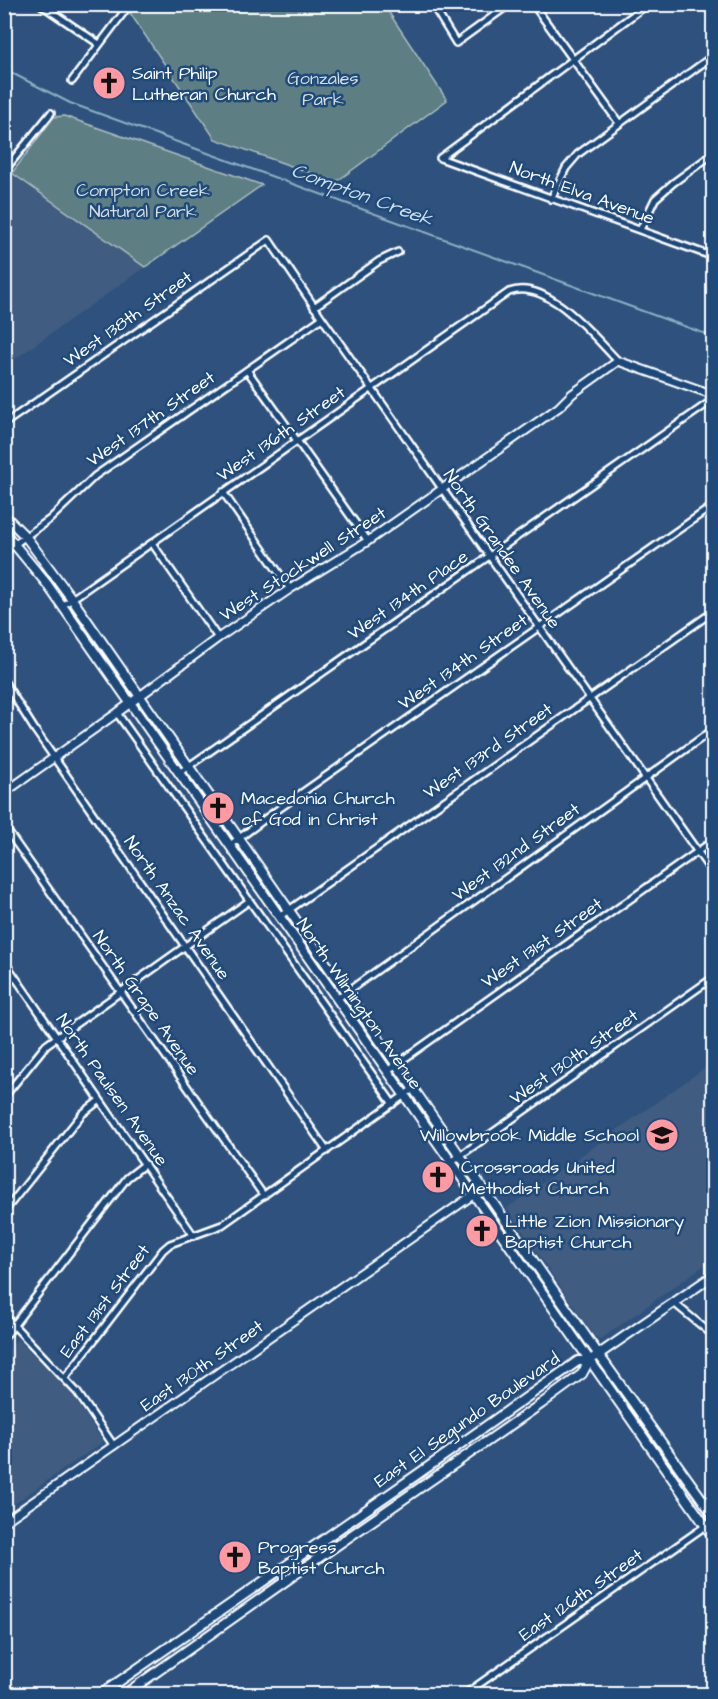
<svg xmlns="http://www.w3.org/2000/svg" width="718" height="1699" viewBox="0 0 718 1699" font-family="'Architects Daughter',sans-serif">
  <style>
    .built { fill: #3f5c80 }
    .green { fill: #5d7e83; stroke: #aebec1; stroke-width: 1.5 }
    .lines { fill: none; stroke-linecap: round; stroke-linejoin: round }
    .stream { stroke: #8dafc4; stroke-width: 2 }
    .minor-casing { stroke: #fff; stroke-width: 10 }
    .tertiary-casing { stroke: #fff; stroke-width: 11 }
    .secondary-casing { stroke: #fff; stroke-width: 12 }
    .primary-casing { stroke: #fff; stroke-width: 13 }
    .minor { stroke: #1f4a7a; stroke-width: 5 }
    .tertiary { stroke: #1f4a7a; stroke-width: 7 }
    .secondary { stroke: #1f4a7a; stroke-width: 8 }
    .primary { stroke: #6c7d8c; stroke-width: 8 }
    .labels { text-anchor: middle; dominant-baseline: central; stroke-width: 5; stroke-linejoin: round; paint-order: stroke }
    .poi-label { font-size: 18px; fill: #fff; stroke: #1f4a7a; text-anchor: start }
    .park-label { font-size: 18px; fill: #d6dfe0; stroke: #1f4a7a }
    .street-label { font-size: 18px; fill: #fff; stroke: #1f4a7a }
    .water-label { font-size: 20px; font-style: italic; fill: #d0dee6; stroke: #1f4a7a }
  </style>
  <rect width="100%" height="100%" fill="#2e527d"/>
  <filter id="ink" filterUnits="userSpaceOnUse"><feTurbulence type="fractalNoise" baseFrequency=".0167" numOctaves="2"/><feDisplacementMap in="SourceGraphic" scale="12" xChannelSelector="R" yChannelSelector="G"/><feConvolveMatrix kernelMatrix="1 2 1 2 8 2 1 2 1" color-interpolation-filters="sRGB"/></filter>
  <g filter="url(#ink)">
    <path class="built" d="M11,174L145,267L5,366L4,182Z
      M713,1062V1259L601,1339L594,1336L507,1208Z
      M17,1339L70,1391L103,1442L5,1510V1355Z"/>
    <path class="green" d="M136,5H384L447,100L336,182L215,139L130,13Z
      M64,116L262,185L145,267L12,173L54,117Z"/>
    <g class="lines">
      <path class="stream" d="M4,69L70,103L714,337"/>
      <g class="minor-casing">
        <path id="minor" d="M40,4L99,44
          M432,4L456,43L510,4
          M533,4L619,123
          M72,81L130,4
          M4,95L6,94
          M440,158L714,257
          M440,158L648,4
          M4,171L51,113
          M551,199L566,168L578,154L714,55
          M640,230L655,199L673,183L714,153
          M314,307L379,261L398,252
          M247,370L368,541
          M4,424L269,240L322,318L714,875
          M223,492L290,589
          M152,543L218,638
          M4,552L50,519L95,476L322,318
          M62,606L509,292C547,277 594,337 618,361
          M4,681L35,730L327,1151
          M117,713L393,1104
          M179,773L714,399
          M4,826L264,1196
          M230,845L273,813L714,505
          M279,917L714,611
          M4,961L194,1236
          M4,979L12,973
          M337,999L714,729
          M387,1071L714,840
          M4,1097L46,1045L249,901
          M451,1162L714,977
          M4,1212L82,1114L100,1100
          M674,1303L714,1336
          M4,1315L77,1392L114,1446
          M4,1338L127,1178L145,1164
          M65,1378L163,1250L170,1244L222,1225L413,1089
          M465,1694L714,1520
          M688,1694H689"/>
      </g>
      <g class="tertiary-casing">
        <path id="tertiary" d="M4,793L117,713L218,638L290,589L368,541L559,407L572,394L618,361L714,395
          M4,1522L483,1188"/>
      </g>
      <g class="secondary-casing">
        <path id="secondary" d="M4,515L26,537L72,599L599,1355L714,1516
          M4,532L47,584L714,1538
          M589,1361L714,1275
          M101,1694L418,1474L578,1361H589
          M125,1694L304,1568L541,1404L582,1374L589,1361"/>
      </g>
      <g class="primary-casing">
        <path id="primary" d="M4,7L8,4"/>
      </g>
      <use href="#minor" class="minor"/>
      <use href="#tertiary" class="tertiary"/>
      <use href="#secondary" class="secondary"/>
      <use href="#primary" class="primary"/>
    </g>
  </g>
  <defs>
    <g id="church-disc" transform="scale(1.725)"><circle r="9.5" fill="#ff9aa2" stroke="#1f4a7a"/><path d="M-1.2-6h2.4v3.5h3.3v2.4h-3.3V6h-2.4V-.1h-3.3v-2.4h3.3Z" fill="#111"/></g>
    <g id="school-disc" transform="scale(1.725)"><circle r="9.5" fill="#ff9aa2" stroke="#1f4a7a"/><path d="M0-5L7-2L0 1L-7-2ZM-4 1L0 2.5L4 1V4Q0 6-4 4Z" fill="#111"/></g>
  </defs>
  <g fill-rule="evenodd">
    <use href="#church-disc" x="109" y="83"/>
    <use href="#church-disc" x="218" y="808"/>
    <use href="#school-disc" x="662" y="1135"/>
    <use href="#church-disc" x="438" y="1177"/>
    <use href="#church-disc" x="482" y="1231"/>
    <use href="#church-disc" x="235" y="1557"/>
  </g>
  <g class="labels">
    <g class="poi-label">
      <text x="132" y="73">Saint Philip<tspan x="132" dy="21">Lutheran Church</tspan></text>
      <text x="241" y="798">Macedonia Church<tspan x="241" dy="21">of God in Christ</tspan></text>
      <text x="639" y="1135" text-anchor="end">Willowbrook Middle School</text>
      <text x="461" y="1167">Crossroads United<tspan x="461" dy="21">Methodist Church</tspan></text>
      <text x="505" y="1221">Little Zion Missionary<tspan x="505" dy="21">Baptist Church</tspan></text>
      <text x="258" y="1547">Progress<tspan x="258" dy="21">Baptist Church</tspan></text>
    </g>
    <g class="park-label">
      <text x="323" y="78">Gonzales<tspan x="323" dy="21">Park</tspan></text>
      <text x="143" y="190">Compton Creek<tspan x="143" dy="21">Natural Park</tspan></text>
    </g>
    <g class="street-label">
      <text transform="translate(582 193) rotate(20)">North Elva Avenue</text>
      <text transform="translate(128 319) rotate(-35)">West 138th Street</text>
      <text transform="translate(151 419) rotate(-35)">West 137th Street</text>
      <text transform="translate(281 434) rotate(-35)">West 136th Street</text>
      <text transform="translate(502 549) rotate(55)">North Grandee Avenue</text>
      <text transform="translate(303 564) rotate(-33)">West Stockwell Street</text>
      <text transform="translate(408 595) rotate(-35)">West 134th Place</text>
      <text transform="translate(463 662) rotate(-35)">West 134th Street</text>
      <text transform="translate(488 751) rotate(-35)">West 133rd Street</text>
      <text transform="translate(516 852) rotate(-36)">West 132nd Street</text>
      <text transform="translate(177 908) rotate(55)">North Anzac Avenue</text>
      <text transform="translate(542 943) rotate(-35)">West 131st Street</text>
      <text transform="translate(146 1003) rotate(55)">North Grape Avenue</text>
      <text transform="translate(359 1004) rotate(55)">North Wilmington Avenue</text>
      <text transform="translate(574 1057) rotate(-35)">West 130th Street</text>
      <text transform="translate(112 1090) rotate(55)">North Paulsen Avenue</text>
      <text transform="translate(105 1301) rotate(-53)">East 131st Street</text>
      <text transform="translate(202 1366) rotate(-35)">East 130th Street</text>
      <text transform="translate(467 1420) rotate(-35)">East El Segundo Boulevard</text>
      <text transform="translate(581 1595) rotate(-35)">East 126th Street</text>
    </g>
    <g class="water-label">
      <text transform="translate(362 195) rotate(20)">Compton Creek</text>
    </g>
  </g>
  <rect width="718" height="1699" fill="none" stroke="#1f4a7a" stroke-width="24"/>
  <rect x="12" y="12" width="694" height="1675" fill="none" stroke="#fff" stroke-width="2" filter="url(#ink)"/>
</svg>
